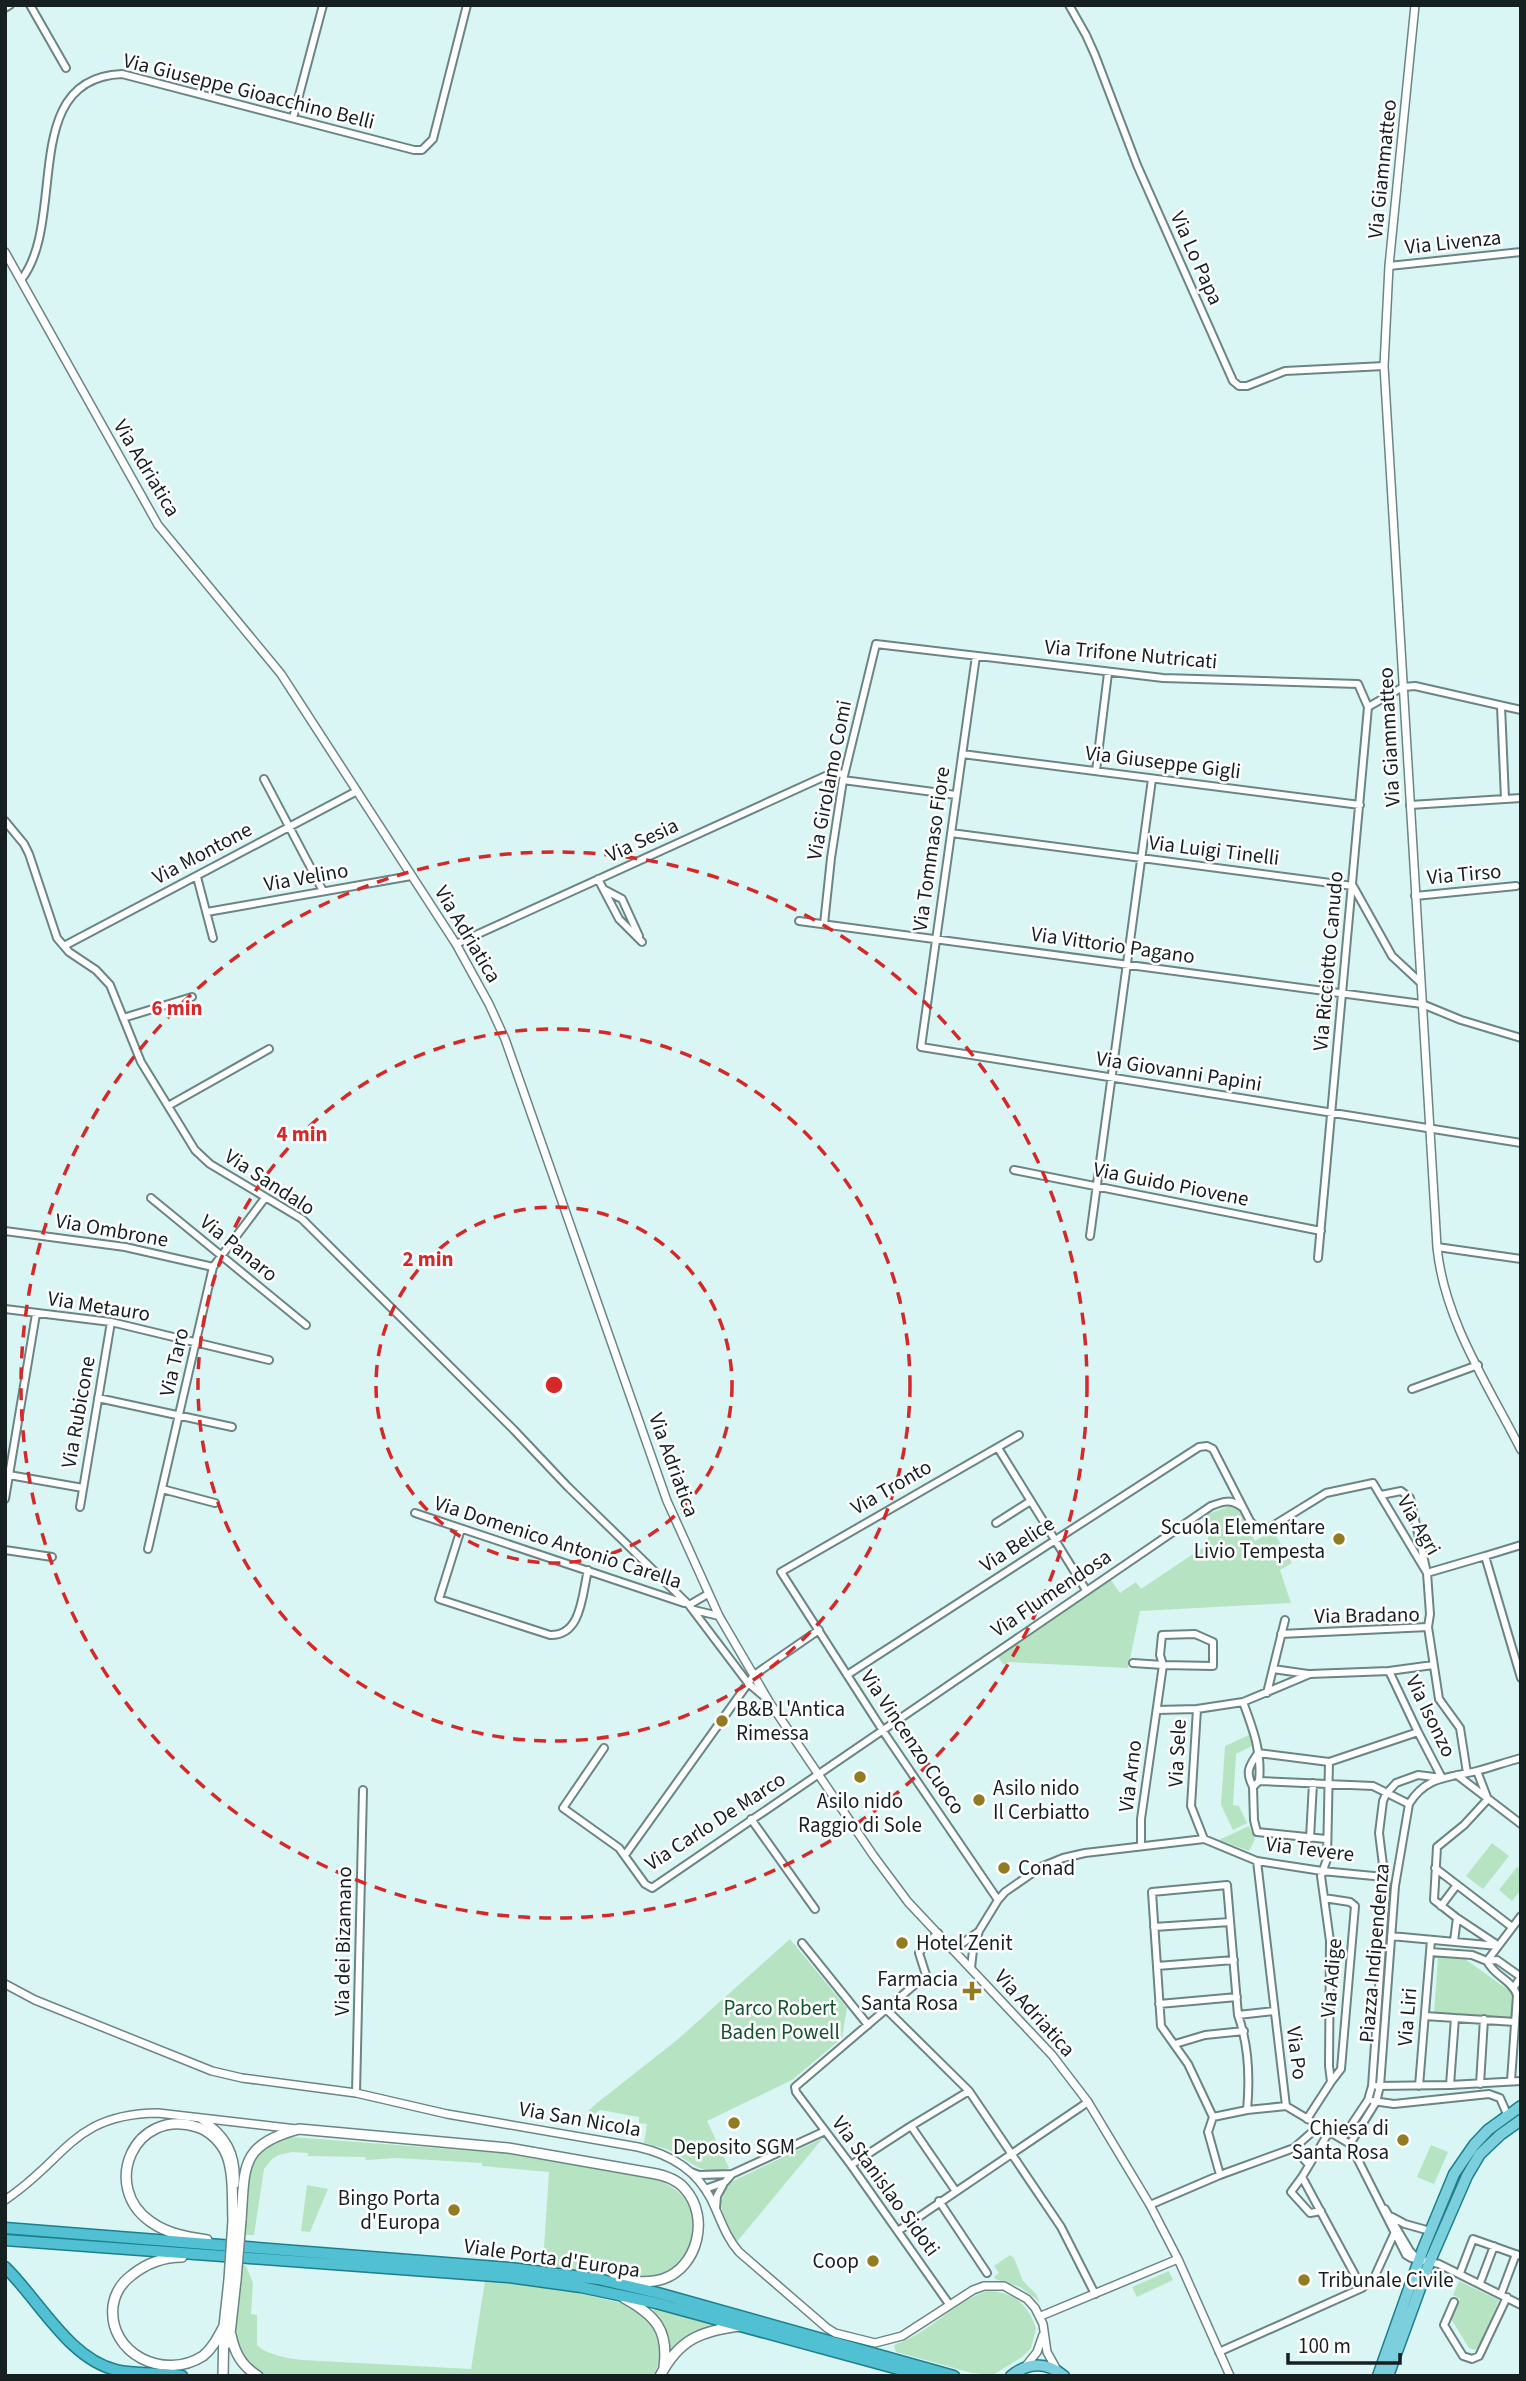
<svg xmlns="http://www.w3.org/2000/svg" width="1526" height="2381" viewBox="0 0 1526 2381" font-family="'Source Sans 3',sans-serif">
  <style>
    .green { fill: #b6e4c2 }
    .lines { fill: none; stroke-linecap: round; stroke-linejoin: round }
    .minor-casing { stroke: #6b8584; stroke-width: 10 }
    .tertiary-casing { stroke: #6b8584; stroke-width: 10 }
    .secondary-casing { stroke: #6b8584; stroke-width: 12 }
    .primary-casing { stroke: #1f7e8d; stroke-width: 13 }
    .trunk-casing { stroke: #1f7e8d; stroke-width: 13 }
    .minor { stroke: #fff; stroke-width: 6 }
    .tertiary { stroke: #fff; stroke-width: 7 }
    .secondary { stroke: #fff; stroke-width: 9 }
    .primary { stroke: #7cd0dd; stroke-width: 10 }
    .trunk { stroke: #50c0d2; stroke-width: 10 }
    .secondary-bridge-casing { stroke: #6b8584; stroke-width: 12; stroke-linecap: butt }
    .secondary-bridge { stroke: #fff; stroke-width: 9 }
    .ring { fill: none; stroke: #d62828; stroke-width: 3.5; stroke-dasharray: 12 9 }
    .poi-dot { fill: #917c22; stroke: #fff; stroke-width: 2.5 }
    .labels { text-anchor: middle; dominant-baseline: central; stroke-width: 5; stroke-linejoin: round; paint-order: stroke }
    .street-label { font-size: 21px; fill: #162020; stroke: #fff }
    .poi-label { font-size: 21px; fill: #162020; stroke: #fff; text-anchor: end }
    .park-label { font-size: 21px; fill: #14522e; stroke: #fff }
    .centre { fill: #d62828; stroke: #fff; stroke-width: 3.5 }
    .ring-label { font-size: 21px; text-anchor: middle; font-weight: bold; fill: #d62828; stroke: #fff; stroke-width: 5; stroke-linejoin: round; paint-order: stroke }
  </style>
  <rect width="100%" height="100%" fill="#d9f6f4"/>
  <path class="green" d="M1230,1506L1238,1509L1255,1541L1273,1531L1292,1563L1280,1570L1291,1603L1140,1611L1128,1668L1008,1662L1004,1665L997,1656L1111,1580L1120,1593L1136,1582L1141,1589L1208,1544V1514Z
    M1249,1735L1252,1746L1236,1754L1233,1805L1239,1806L1247,1823L1233,1830L1221,1805L1225,1746Z
    M1249,1826L1255,1839L1249,1851L1219,1840Z
    M1492,1843L1509,1856L1483,1889L1466,1876Z
    M1517,1867L1521,1870V1890L1512,1901L1499,1890Z
    M790,1939L847,2008L842,2038L792,2080L707,2121L729,2168C704,2175 697,2167 677,2154C667,2148 656,2146 644,2143L647,2124L639,2123V2117L600,2110L590,2117L587,2112L597,2103L677,2040Z
    M1438,1957L1465,1959L1514,1994L1512,2019L1434,2013Z
    M291,2137L502,2153L647,2177C661,2180 674,2186 684,2198C705,2224 690,2269 657,2276C640,2281 620,2273 603,2271C598,2270 593,2271 587,2271C573,2271 558,2267 544,2265L543,2262L549,2172L482,2166V2163L397,2158L366,2160L365,2157L308,2156V2153L292,2152L279,2155L272,2159L264,2169L254,2235H242C245,2191 237,2148 291,2137Z
    M823,2138L736,2243C723,2222 714,2203 731,2182Z
    M1431,2145L1448,2152L1434,2184L1417,2177Z
    M307,2185L328,2189L310,2232L301,2231Z
    M1010,2255L1014,2258L1023,2281L1036,2294L1040,2302L1020,2287L995,2279L994,2277L999,2273L994,2266Z
    M240,2264L246,2266L253,2283L251,2314L257,2315V2345C266,2355 288,2358 302,2360L471,2369L485,2281L562,2289L633,2306C659,2320 668,2350 653,2376H266C222,2357 237,2302 240,2264Z
    M1169,2271L1173,2280L1137,2297L1132,2287Z
    M1459,2281L1499,2300L1478,2348L1475,2350L1469,2348L1451,2319L1460,2299L1453,2295Z
    M987,2291C1013,2291 1029,2305 1036,2329L1031,2348L1022,2357L993,2375L972,2373L896,2352L894,2346L896,2344C930,2333 953,2302 987,2291Z
    M652,2308L713,2324L712,2325L690,2334L669,2355L666,2331Z"/>
  <g class="lines">
    <g class="minor-casing">
      <path id="minor" d="M30,5L66,68
        M1069,5L1086,35L1095,55L1137,165L1233,381L1239,386H1247L1285,371L1384,366
        M5,8L10,5
        M293,118L323,5
        M1389,266L1521,252
        M21,280C68,221 18,78 122,74L414,150H422L433,139L467,5
        M976,656L921,1047L1521,1143
        M1501,706L1505,799
        M962,754L1360,805
        M1096,771L1108,673
        M264,779L323,891
        M843,780L956,795
        M1410,805L1521,798
        M5,821L24,844L29,854L57,938L69,952L96,970L110,985L141,1062L195,1150L210,1164L302,1219L514,1430L568,1487L689,1605L748,1683L767,1699
        M951,833L1353,886L1392,956L1421,983
        M197,877L213,938
        M598,879L619,919L642,942
        M605,890L622,899L639,936
        M1415,896L1516,886
        M207,912L411,876
        M799,921L1422,1004L1461,1020L1521,1038
        M824,924L831,858L843,780L876,644L1163,678L1358,684L1368,707
        M456,944L832,773L844,774
        M64,946L357,791
        M123,1018L192,997
        M168,1106L269,1049
        M1014,1170L1321,1231
        M151,1198L306,1325
        M5,1231L125,1247L213,1267
        M1090,1236L1152,779
        M1437,1247L1521,1259
        M1318,1258L1368,707L1403,687L1415,686L1521,710
        M5,1309L111,1322L269,1360
        M1412,1389L1478,1365
        M98,1398L232,1427
        M998,1448L1086,1590
        M9,1475L83,1488
        M162,1489L215,1503
        M1381,1495L1401,1491L1410,1498L1427,1573L1430,1614L1428,1627L1439,1699L1460,1728L1467,1773
        M5,1499L36,1314
        M80,1507L111,1322
        M415,1513L684,1603
        M996,1523L1029,1502
        M461,1529L439,1599L550,1635C582,1636 582,1594 588,1570
        M1521,1545L1485,1556L1521,1678
        M148,1549L213,1267L265,1198
        M5,1550L52,1557
        M1427,1573L1485,1556
        M689,1605L708,1594
        M694,1610L719,1616
        M1281,1634L1428,1627
        M1133,1663L1163,1665L1160,1655L1162,1635L1195,1634L1213,1642V1666L1163,1665L1141,1819V1846
        M1273,1669L1308,1674
        M1389,1671L1433,1665
        M847,1675L1199,1447L1207,1446L1213,1449L1250,1521C1257,1529 1261,1530 1271,1527L1326,1493L1373,1483L1427,1573
        M1267,1693L1285,1620
        M1243,1702C1253,1729 1262,1752 1259,1781L1253,1787L1254,1820L1257,1832L1326,1839
        M1197,1709L1191,1806L1204,1839
        M1157,1710L1197,1709L1243,1702L1310,1674L1389,1671L1418,1732L1442,1778
        M604,1748L563,1808L619,1848L645,1884L652,1888L1211,1506C1224,1501 1231,1499 1242,1507
        M1258,1753L1329,1762
        M1477,1771L1487,1797
        M1457,1775L1521,1824
        M1259,1781L1373,1786L1409,1804
        M1253,1787C1245,1772 1249,1766 1258,1753
        M751,1819L815,1909
        M1310,1838L1313,1783
        M625,1855L754,1675L819,1630
        M1257,1861L1286,2106
        M1435,1868L1512,1927
        M1324,1898L1350,1902L1355,1906L1341,2069L1331,2082
        M998,1900L887,1737L781,1572L1019,1435
        M1441,1906L1456,1886
        M1457,1918L1496,1944
        M1154,1927L1230,1922
        M938,1933L925,1945L919,1953L926,1975L795,2087L796,2092L851,2165L949,2304
        M1391,1936L1498,1946
        M1431,1940L1430,1952L1472,1955L1487,1961L1521,1916
        M1454,1941L1457,1918L1434,1900L1437,1847L1464,1825L1488,1799
        M802,1943L868,2025
        M953,1950L978,1932
        M1157,1966L1234,1960
        M971,1968L973,1950L979,1931L998,1900L1005,1892L1041,1867L1063,1858L1085,1853L1204,1839L1257,1861L1322,1871L1384,1877
        M1159,2004L1237,1997
        M886,2009L969,2091L1061,2227L1095,2294
        M1238,2015L1274,2011
        M1425,2016L1515,2022
        M1175,2044L1205,2035L1244,2031
        M1511,2081L1517,1995C1512,1980 1494,1976 1487,1961L1497,1960L1521,1977L1514,1987
        M1480,2084L1484,2019
        M1450,2085L1455,2018
        M1377,2086L1450,2085L1521,2081
        M1419,2086L1430,1952
        M356,2093L363,1790
        M1373,2101L1394,2104L1489,2094L1500,2098L1507,2114
        M1286,2106L1350,2144L1406,2255L1411,2258L1439,2264L1521,2305
        M1213,2117L1247,2110L1286,2106
        M1307,2119L1331,2082L1329,2066L1330,1941L1321,1876L1327,1859L1329,1762L1418,1732
        M911,2126L955,2190
        M1329,2132L1302,2177L1362,2288
        M1342,2139L1368,2100L1372,2086L1386,1889L1379,1833L1383,1801L1386,1794L1396,1783L1418,1775L1442,1778
        M1350,2144L1376,2102L1380,2086L1395,1886L1409,1804C1426,1776 1448,1778 1477,1771C1492,1767 1506,1762 1521,1758
        M1294,2148L1309,2165
        M851,2165L911,2126L969,2091
        M691,2172L699,2175L732,2174L825,2131
        M1220,2175L1208,2132L1213,2117L1188,2064L1161,2026L1152,1892L1227,1885L1238,2015C1249,2046 1250,2078 1247,2110
        M1302,2177L1291,2192L1310,2213L1321,2211
        M705,2189L725,2182L732,2174
        M939,2201L987,2273
        M1150,2205L1220,2175L1294,2148L1319,2126
        M716,2208L717,2196L723,2185
        M1385,2209L1410,2251L1417,2258
        M1392,2217L1405,2224L1430,2231
        M898,2231L1088,2102
        M1460,2273L1473,2239L1521,2256
        M1480,2283L1494,2246
        M1501,2294L1516,2254
        M1454,2302L1444,2325L1463,2356L1472,2359L1479,2356L1507,2297
        M1219,2352L1362,2288L1374,2278L1394,2234"/>
    </g>
    <g class="tertiary-casing">
      <path id="tertiary" d="M1415,5L1389,266L1384,366L1437,1247C1444,1320 1488,1385 1521,1450
        M5,252L158,525L281,674L456,944L489,1004L505,1039L667,1501L719,1616L770,1703L873,1855L908,1902L1052,2055L1088,2102L1150,2205L1178,2259L1230,2376
        M5,1984L35,2000L212,2071L242,2078L356,2093L447,2114L638,2147C669,2154 696,2169 711,2199C720,2217 725,2236 739,2252L827,2328L835,2333L875,2343L902,2336L973,2290L984,2286H1004L1027,2299L1035,2308L1043,2324L1047,2352L1057,2370
        M201,2119C226,2134 237,2154 235,2184
        M5,2200C67,2159 72,2114 158,2113L296,2129
        M1041,2316L1178,2259
        M1025,2367L1037,2352L1043,2335"/>
    </g>
    <g class="secondary-casing">
      <path id="secondary" d="M241,2220C245,2167 239,2145 299,2129L508,2148L651,2173C663,2175 677,2179 685,2189C710,2217 698,2267 663,2279C648,2284 630,2281 614,2279
        M207,2240C187,2237 168,2234 151,2222C100,2187 134,2107 197,2127C210,2131 222,2143 227,2156C234,2175 232,2200 233,2220
        M182,2257C163,2257 147,2263 132,2275C121,2283 115,2293 113,2306C108,2354 164,2381 203,2356C213,2348 218,2337 224,2326
        M624,2298C655,2315 669,2330 664,2367
        M231,2335C235,2354 242,2366 258,2376
        M229,2343L236,2280
        M223,2376L224,2326L229,2280
        M660,2376C679,2339 701,2331 740,2326"/>
    </g>
    <g class="primary-casing">
      <path id="primary" d="M1011,2376C1028,2362 1047,2362 1064,2376
        M1378,2376L1423,2249L1454,2174L1474,2145L1488,2130L1521,2106
        M1388,2376L1430,2261L1467,2176L1480,2154L1500,2135L1521,2120"/>
    </g>
    <g class="trunk-casing">
      <path id="trunk" d="M5,2228L510,2268L598,2279L658,2293L954,2376
        M5,2240L508,2277L581,2287L656,2303L924,2376
        M5,2267C39,2300 69,2359 116,2370C137,2375 160,2372 182,2376"/>
    </g>
    <use href="#minor" class="minor"/>
    <use href="#tertiary" class="tertiary"/>
    <use href="#secondary" class="secondary"/>
    <use href="#primary" class="primary"/>
    <use href="#trunk" class="trunk"/>
    <g class="secondary-bridge-casing">
      <path id="secondary-bridge" d="M229,2280L233,2220
        M236,2280L241,2220"/>
    </g>
    <use href="#secondary-bridge" class="secondary-bridge"/>
  </g>
  <g class="ring">
    <circle cx="554" cy="1385" r="178"/>
    <circle cx="554" cy="1385" r="356"/>
    <circle cx="554" cy="1385" r="533"/>
  </g>
  <g class="poi-dot">
    <circle cx="1339" cy="1539" r="7"/>
    <circle cx="722" cy="1721" r="7"/>
    <circle cx="860" cy="1777" r="7"/>
    <circle cx="979" cy="1800" r="7"/>
    <circle cx="1004" cy="1868" r="7"/>
    <circle cx="902" cy="1943" r="7"/>
    <path d="M968.5 1980.5h7v7h7v7h-7v7h-7v-7h-7v-7h7z"/>
    <circle cx="734" cy="2123" r="7"/>
    <circle cx="1403" cy="2140" r="7"/>
    <circle cx="454" cy="2210" r="7"/>
    <circle cx="873" cy="2261" r="7"/>
    <circle cx="1304" cy="2280" r="7"/>
  </g>
  <g class="labels">
    <g class="street-label">
      <text transform="translate(249 91) rotate(14)">Via Giuseppe Gioacchino Belli</text>
      <text transform="translate(1382 169) rotate(-84)">Via Giammatteo</text>
      <text transform="translate(1453 242) rotate(-6)">Via Livenza</text>
      <text transform="translate(1197 258) rotate(66)">Via Lo Papa</text>
      <text transform="translate(147 468) rotate(59)">Via Adriatica</text>
      <text transform="translate(1131 654) rotate(5)">Via Trifone Nutricati</text>
      <text transform="translate(1389 737) rotate(-93)">Via Giammatteo</text>
      <text transform="translate(1163 762) rotate(7)">Via Giuseppe Gigli</text>
      <text transform="translate(829 780) rotate(-79)">Via Girolamo Comi</text>
      <text transform="translate(642 840) rotate(-25)">Via Sesia</text>
      <text transform="translate(931 849) rotate(-82)">Via Tommaso Fiore</text>
      <text transform="translate(1214 850) rotate(7)">Via Luigi Tinelli</text>
      <text transform="translate(202 853) rotate(-28)">Via Montone</text>
      <text transform="translate(1464 874) rotate(-5)">Via Tirso</text>
      <text transform="translate(306 877) rotate(-10)">Via Velino</text>
      <text transform="translate(468 934) rotate(59)">Via Adriatica</text>
      <text transform="translate(1113 945) rotate(8)">Via Vittorio Pagano</text>
      <text transform="translate(1328 961) rotate(-85)">Via Ricciotto Canudo</text>
      <text transform="translate(1179 1071) rotate(9)">Via Giovanni Papini</text>
      <text transform="translate(270 1182) rotate(33)">Via Sandalo</text>
      <text transform="translate(1171 1184) rotate(11)">Via Guido Piovene</text>
      <text transform="translate(112 1230) rotate(10)">Via Ombrone</text>
      <text transform="translate(239 1248) rotate(39)">Via Panaro</text>
      <text transform="translate(99 1306) rotate(9)">Via Metauro</text>
      <text transform="translate(174 1362) rotate(-77)">Via Taro</text>
      <text transform="translate(78 1412) rotate(-80)">Via Rubicone</text>
      <text transform="translate(674 1465) rotate(70)">Via Adriatica</text>
      <text transform="translate(891 1487) rotate(-30)">Via Tronto</text>
      <text transform="translate(1419 1525) rotate(60)">Via Agri</text>
      <text transform="translate(558 1542) rotate(18)">Via Domenico Antonio Carella</text>
      <text transform="translate(1017 1544) rotate(-33)">Via Belice</text>
      <text transform="translate(1051 1593) rotate(-34)">Via Flumendosa</text>
      <text transform="translate(1367 1615) rotate(-1)">Via Bradano</text>
      <text transform="translate(1431 1716) rotate(64)">Via Isonzo</text>
      <text transform="translate(913 1742) rotate(56)">Via Vincenzo Cuoco</text>
      <text transform="translate(1177 1753) rotate(-87)">Via Sele</text>
      <text transform="translate(1130 1776) rotate(-83)">Via Arno</text>
      <text transform="translate(715 1821) rotate(-33)">Via Carlo De Marco</text>
      <text transform="translate(1310 1849) rotate(7)">Via Tevere</text>
      <text transform="translate(343 1941) rotate(-89)">Via dei Bizamano</text>
      <text transform="translate(1374 1953) rotate(-85)">Piazza Indipendenza</text>
      <text transform="translate(1331 1978) rotate(-85)">Via Adige</text>
      <text transform="translate(1035 2013) rotate(48)">Via Adriatica</text>
      <text transform="translate(1407 2017) rotate(-85)">Via Liri</text>
      <text transform="translate(1297 2053) rotate(83)">Via Po</text>
      <text transform="translate(580 2119) rotate(10)">Via San Nicola</text>
      <text transform="translate(886 2186) rotate(54)">Via Stanislao Sidoti</text>
      <text transform="translate(552 2258) rotate(8)">Viale Porta d'Europa</text>
    </g>
    <g class="poi-label">
      <text x="1325" y="1527">Scuola Elementare<tspan x="1325" dy="24">Livio Tempesta</tspan></text>
      <text x="736" y="1709" text-anchor="start">B&amp;B L'Antica<tspan x="736" dy="24">Rimessa</tspan></text>
      <text x="993" y="1788" text-anchor="start">Asilo nido<tspan x="993" dy="24">Il Cerbiatto</tspan></text>
      <text x="860" y="1801" text-anchor="middle">Asilo nido<tspan x="860" dy="24">Raggio di Sole</tspan></text>
      <text x="1018" y="1868" text-anchor="start">Conad</text>
      <text x="916" y="1943" text-anchor="start">Hotel Zenit</text>
      <text x="958" y="1979">Farmacia<tspan x="958" dy="24">Santa Rosa</tspan></text>
      <text x="1389" y="2128">Chiesa di<tspan x="1389" dy="24">Santa Rosa</tspan></text>
      <text x="734" y="2147" text-anchor="middle">Deposito SGM</text>
      <text x="440" y="2198">Bingo Porta<tspan x="440" dy="24">d'Europa</tspan></text>
      <text x="859" y="2261">Coop</text>
      <text x="1318" y="2280" text-anchor="start">Tribunale Civile</text>
    </g>
    <g class="park-label">
      <text x="780" y="2008">Parco Robert<tspan x="780" dy="24">Baden Powell</tspan></text>
    </g>
  </g>
  <circle cx="554" cy="1385" r="10" class="centre"/>
  <g class="ring-label">
    <text x="177" y="1015">6 min</text>
    <text x="302" y="1141">4 min</text>
    <text x="428" y="1266">2 min</text>
  </g>
  <rect width="1526" height="2381" fill="none" stroke="#162020" stroke-width="14"/>
  <path d="M1288 2353v10h112v-10" fill="none" stroke="#162020" stroke-width="3.5"/>
  <text x="1298" y="2353" font-size="21" fill="#162020" stroke="#ffffff" stroke-width="5" paint-order="stroke">100 m</text>
</svg>
